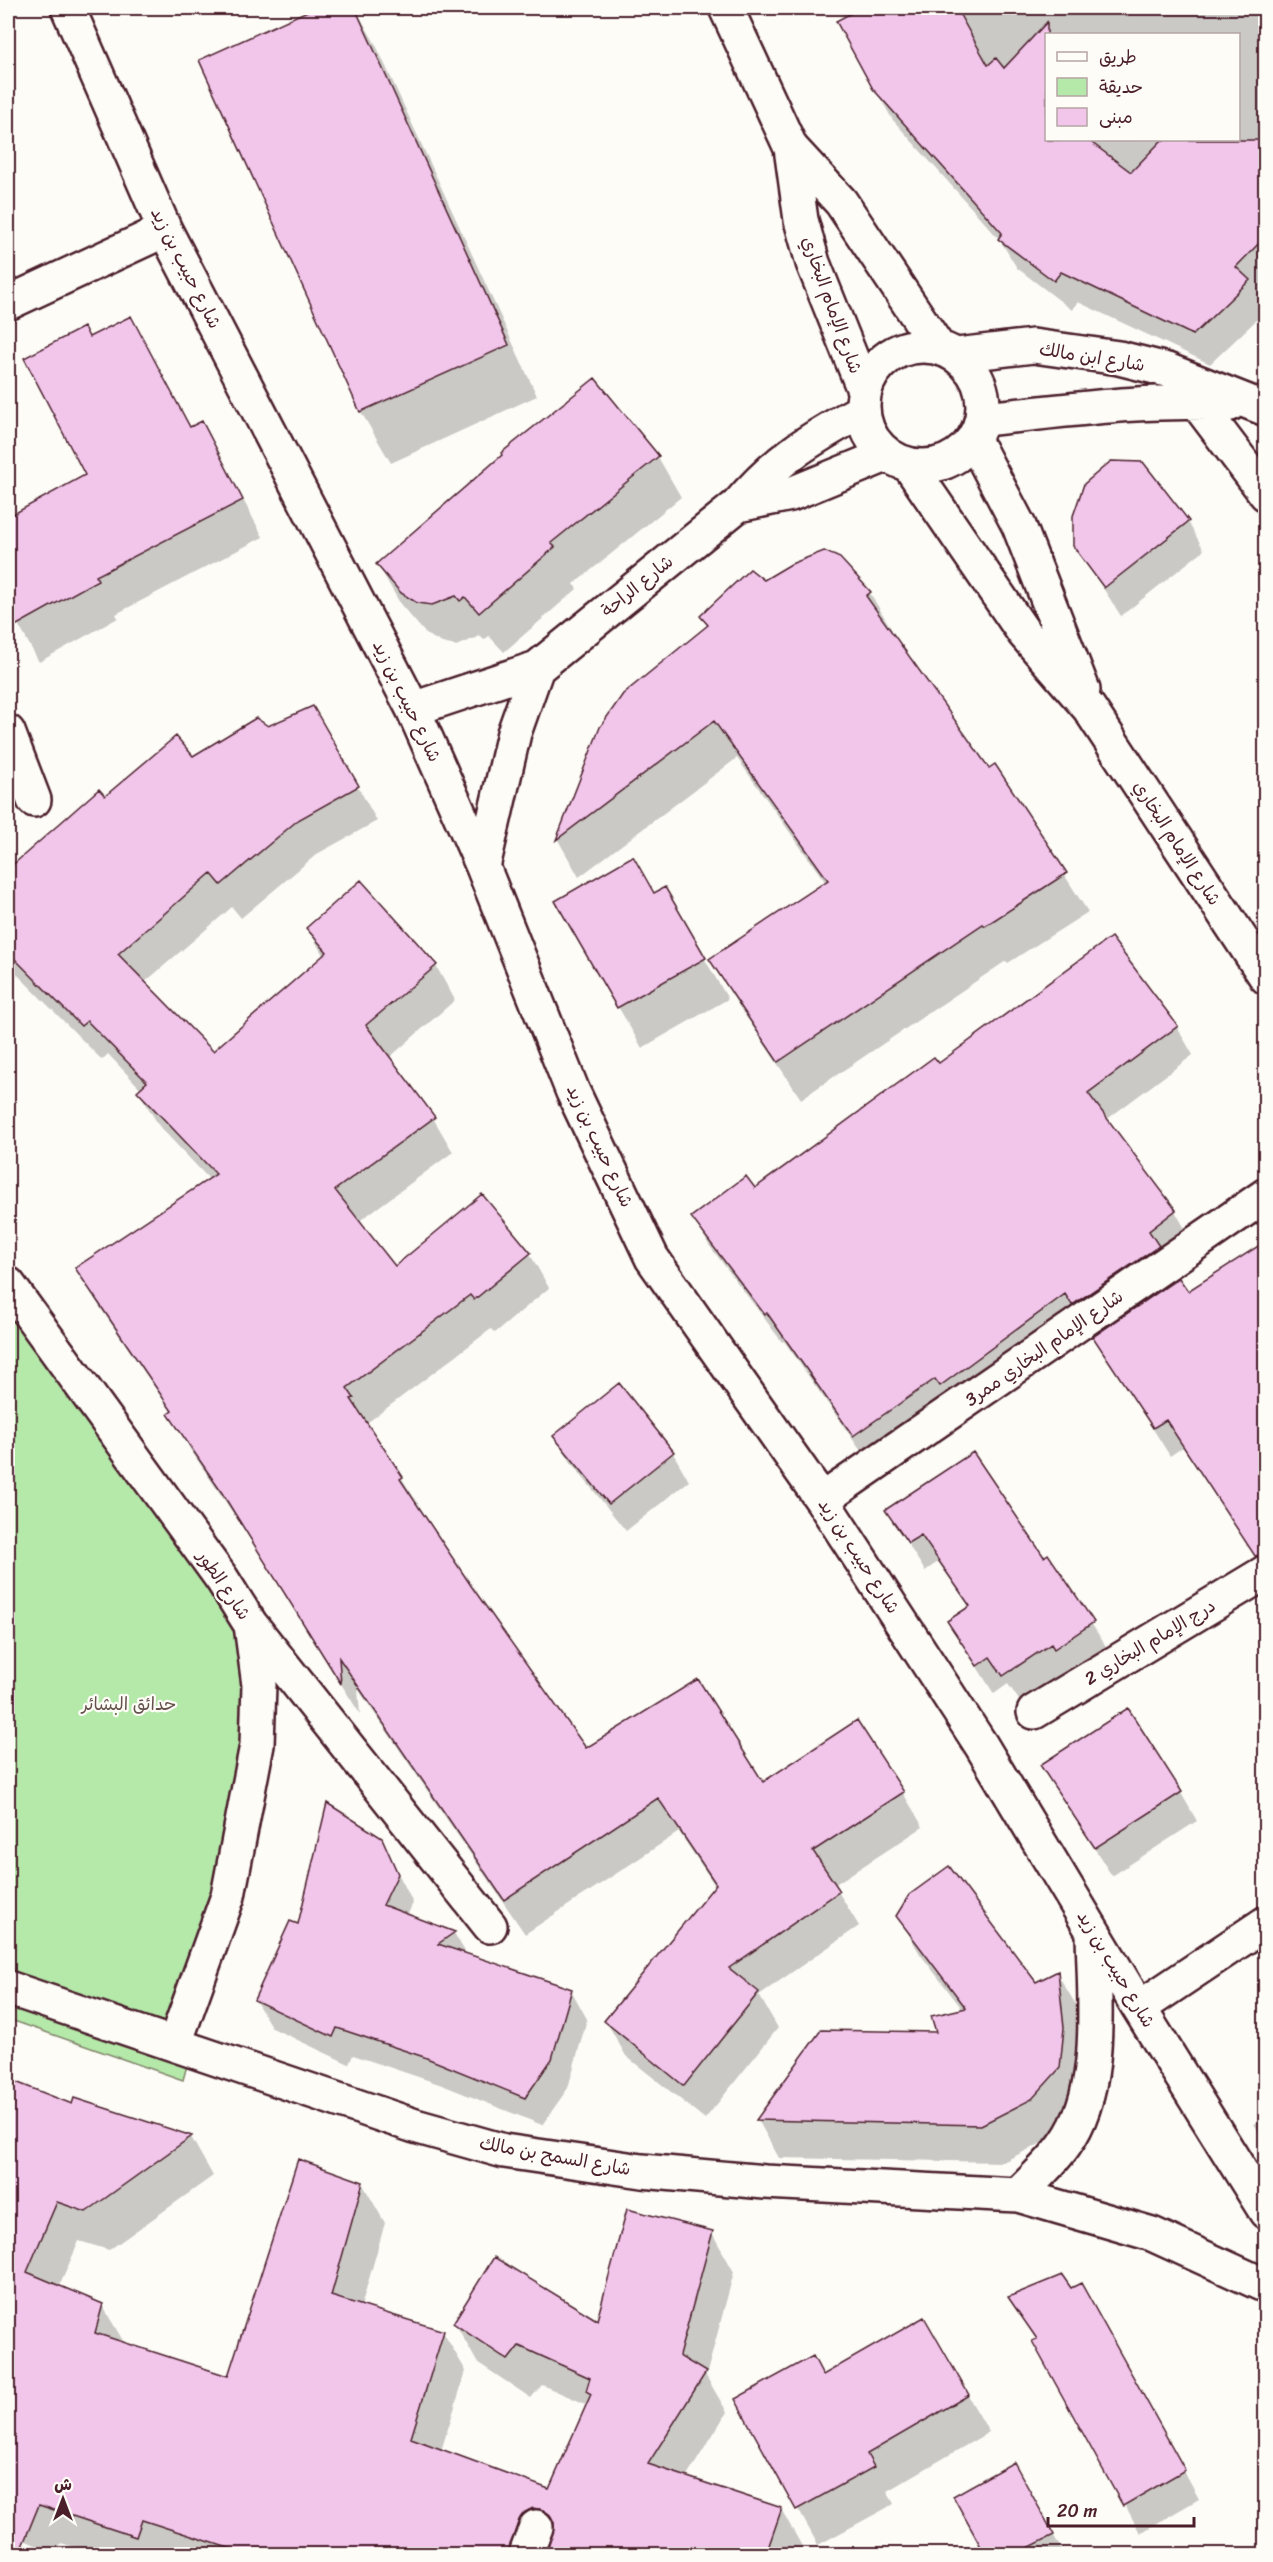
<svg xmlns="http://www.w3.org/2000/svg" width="1273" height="2562" viewBox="0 0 1273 2562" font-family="Sriracha,'Playpen Sans Arabic',sans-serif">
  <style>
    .green { fill: #b5e9aa; stroke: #80846a; stroke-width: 1.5 }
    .shadow { fill: #0003; fill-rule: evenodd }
    .building { fill: #f2c6eb; stroke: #4a1f2b; stroke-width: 1.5 }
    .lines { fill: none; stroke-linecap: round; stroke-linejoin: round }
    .minor-casing { stroke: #4a1f2b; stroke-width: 38 }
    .tertiary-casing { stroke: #4a1f2b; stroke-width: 38 }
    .minor { stroke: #fdfcf7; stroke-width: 33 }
    .tertiary { stroke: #fdfcf7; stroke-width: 33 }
    .labels { text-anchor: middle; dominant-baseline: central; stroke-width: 4.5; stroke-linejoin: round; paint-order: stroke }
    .street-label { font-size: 18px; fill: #4a1f2b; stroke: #fdfcf7 }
    .park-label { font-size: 18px; fill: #65524b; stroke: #fdfcf7 }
  </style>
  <rect width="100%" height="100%" fill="#fdfcf7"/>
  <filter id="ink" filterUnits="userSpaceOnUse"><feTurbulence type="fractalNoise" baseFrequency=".0167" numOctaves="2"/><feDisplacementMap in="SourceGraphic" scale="12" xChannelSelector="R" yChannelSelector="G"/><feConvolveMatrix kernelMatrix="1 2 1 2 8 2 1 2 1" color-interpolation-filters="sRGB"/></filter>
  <g filter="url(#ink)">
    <path class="green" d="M8,1290L252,1638L247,1843L183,2080L8,2019Z"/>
    <path class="shadow" d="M318,8H355L376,45L537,396L391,463L361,412L201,61Z
      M839,8H1266V311L1210,364L1078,302L1072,310L1017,268L1000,240L892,119L875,88ZM1046,34H1238V140H1046Z
      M8,274L14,286L8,290Z
      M130,318L191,429L202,423L263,537L116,614L118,618L39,662L8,606V518L87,475L89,339Z
      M504,456L658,457L681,497L574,584L577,589L504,652L489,636L484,640L480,636L456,646L442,643L426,634L401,605L378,565Z
      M1142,464L1188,522L1204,550L1121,616L1075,545Z
      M764,582L870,593L892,630L890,632L988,770L995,766L1088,912L1008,963L1006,961L801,1099L733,997L711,959L826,883L737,758L579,877L558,840L601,728L708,627L702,616Z
      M268,728L333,742L377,821L317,854L241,918L232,907L144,983L213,1053L324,957L308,928L436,966L455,1000L389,1058L433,1118L453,1152L358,1222L394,1268L530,1254L549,1288L495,1333L491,1329L367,1423L471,1588L585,1750L762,1784L903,1793L923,1827L834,1885L859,1926L759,1995L778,2028L705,2119L626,2056L606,2021L716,1887L679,1832L525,1934L358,1689L360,1714L243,1528L190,1449L172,1413L97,1303L77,1269L210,1180L159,1126L139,1092L141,1089L108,1054L102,1060L8,965V862L12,858L17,863L105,798Z
      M664,889L728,999L642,1048L557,901L654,895Z
      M1111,939L1177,1027L1193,1055L1106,1120L1175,1211L1191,1239L870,1464L784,1341L782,1342L709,1245L693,1217L755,1190L938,1065Z
      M1266,1243V1564L1262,1567L1183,1447L1170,1456L1095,1337L1187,1293Z
      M555,1436L673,1453L689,1481L626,1531L572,1464Z
      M887,1511L1043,1559L1048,1556L1109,1651L1072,1676L1069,1671L1021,1703L1008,1684L994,1694L949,1622L970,1608L938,1562L925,1571Z
      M1059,1793H1181L1197,1821L1112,1876Z
      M381,1839L413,1903L407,1916L454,1933L467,1955L571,1990L587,2019L568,2088L542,2125L442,2085L353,2055L349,2064L272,2028L255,2000L300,1927Z
      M898,1916L1036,1984L1057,1973L1079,2010L1085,2067L1054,2137L1003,2162L779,2158L758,2120L822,2032L938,2033L963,2010L920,1954Z
      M8,2080L73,2106L75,2100L191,2137L213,2176L109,2250L79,2241L59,2287L102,2305L125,2344L229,2378L362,2183L385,2223L361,2307L443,2332L466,2371L441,2451L550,2491L588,2405L542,2385L531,2398L477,2362L455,2323L598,2322L712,2233L734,2272L706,2376L727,2412L686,2478L781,2509L803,2548L801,2554H547L548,2550L544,2554H96L61,2543L56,2554L8,2533Z
      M1266,2117V2143L1254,2124Z
      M1070,2289L1097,2313L1199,2499L1140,2533L1037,2340L1010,2297Z
      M923,2319L989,2432L887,2491L894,2504L818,2545L798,2509L823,2377Z
      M955,2497L1035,2502L1064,2554H986Z"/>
    <path class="building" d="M314,8H355L509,345L360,412L199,60Z
      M861,8H956L988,65L996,58L1004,68L1047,22V140H1088L1131,172L1162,140H1266V236L1236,267L1250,280L1193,335L1061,272L1054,281L998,239L1002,233L873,89L836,21Z
      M131,316L190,427L202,421L243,500L96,576L98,580L8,630V517L85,475L24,358L84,327L89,337Z
      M595,378L659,456L551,543L555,547L479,613L465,597L460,601L456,596L432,605L417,603L401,593L376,564L502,455L501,453Z
      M1111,461L1143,462L1189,521L1104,588L1073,546V516L1084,484Z
      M824,551L840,558L871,592L866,596L989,768L995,764L1067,873L985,926L983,924L778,1062L709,959L828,880L714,721L556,840L600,727L623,694L708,625L700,616L750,569L764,580L791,564Z
      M313,706L359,786L298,820L221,885L211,873L118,954L213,1051L327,952L306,928L361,880L437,965L366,1025L435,1117L335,1190L395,1266L482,1194L531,1253L474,1300L470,1295L347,1388L354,1398L351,1399L403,1477L400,1479L472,1587L586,1748L698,1679L763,1782L857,1720L904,1792L813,1851L840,1891L729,1968L759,1992L684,2086L604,2021L716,1884L658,1798L504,1900L339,1658L341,1684L222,1493L168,1414L172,1411L75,1268L216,1174L137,1091L147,1082L87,1021L81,1026L8,952V869L99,789L105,796L176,736L193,756L256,718L268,726Z
      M633,856L654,893L665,887L706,958L617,1008L555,901Z
      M1111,937L1178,1026L1088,1093L1176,1210L1149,1231L1159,1246L1072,1305L1065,1294L940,1386L935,1379L853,1436L767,1313L765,1315L691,1217L746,1176L755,1188L934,1057L939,1063Z
      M1266,1241V1553L1255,1556L1166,1420L1153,1428L1093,1337L1179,1278L1188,1291Z
      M619,1383L674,1452L609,1504L553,1436Z
      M973,1452L1044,1557L1048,1554L1094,1622L1054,1649L1051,1644L1003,1676L990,1657L977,1666L947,1621L970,1606L921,1535L908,1543L885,1510Z
      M1128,1708L1182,1792L1095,1848L1040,1765Z
      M327,1803L382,1838L398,1874L383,1905L455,1932L438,1944L572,1989L552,2059L525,2098L424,2057L337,2028L333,2037L254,2000L290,1921L298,1924Z
      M949,1866L1036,1982L1058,1971L1064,2028L1060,2068L1032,2099L981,2125L756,2120L821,2030L936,2032L931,2016L966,2008L896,1916L909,1895Z
      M8,2079L72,2104L74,2098L192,2136L86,2212L57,2202L27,2272L103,2304L95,2333L228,2376L298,2159L363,2182L331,2296L444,2331L411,2438L549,2489L591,2394L586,2391L590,2378L519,2346L508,2360L453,2323L494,2257L597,2320L627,2209L713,2231L679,2356L706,2372L648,2464L782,2508L766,2554H546L554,2523L550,2515L543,2510L533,2508L525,2512L519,2520L508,2554H247L142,2520L136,2537L39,2505L19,2554H8Z
      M1062,2275L1071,2288L1081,2283L1185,2470L1123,2506L1032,2341L1037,2339L1008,2297Z
      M924,2317L969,2395L867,2454L874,2467L796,2510L735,2399L813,2356L823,2375Z
      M1014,2462L1054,2535L1016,2554H985L953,2496Z"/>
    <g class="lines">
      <g class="minor-casing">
        <path id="minor" d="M68,8L165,230L413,709L483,867L573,1092L652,1258L822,1500L981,1745L1139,2008L1266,2212
          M8,303L165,230
          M957,355L1033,346L1119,358L1167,370L1266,409
          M1189,392L1266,494
          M983,419C1064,411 1148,398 1230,404
          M738,505L791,494L886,455
          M413,709L537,668L738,505C778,458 809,440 861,411
          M8,732L34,800
          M483,867L514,733L537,668
          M8,1284L222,1579L251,1625L259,1685L257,1745L228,1896L175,2043
          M822,1500L1266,1195
          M252,1626L490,1926
          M1034,1712L1266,1572
          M8,1988L415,2126L504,2151L642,2171L765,2182L1018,2195L1152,2234L1266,2286
          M1139,2008L1266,1923
          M1018,2195C1033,2179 1052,2163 1065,2144C1105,2090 1094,1998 1093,1933
          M526,2554L536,2527"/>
      </g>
      <g class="tertiary-casing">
        <path id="tertiary" d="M726,8L791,148L801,220L813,263L864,390
          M791,148L841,202L938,347
          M863 406a60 60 0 1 1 120 0a60 60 0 1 1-120 0Z
          M974,440L1019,526L1083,690
          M909,465L1024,633L1089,708L1266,977"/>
      </g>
      <use href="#minor" class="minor"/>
      <use href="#tertiary" class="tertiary"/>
    </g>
  </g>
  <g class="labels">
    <g class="street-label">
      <text transform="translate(186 268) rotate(63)">شارع حبيب بن زيد</text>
      <text transform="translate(832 305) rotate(70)">شارع الإمام البخاري</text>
      <text transform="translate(1092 357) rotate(9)">شارع ابن مالك</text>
      <text transform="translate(637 586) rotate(-39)">شارع الراحة</text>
      <text transform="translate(407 701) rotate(64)">شارع حبيب بن زيد</text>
      <text transform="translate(1177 843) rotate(57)">شارع الإمام البخاري</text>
      <text transform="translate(600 1146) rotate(65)">شارع حبيب بن زيد</text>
      <text transform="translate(1044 1348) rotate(-35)">شارع الإمام البخاري ممر3</text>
      <text transform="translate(859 1556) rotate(57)">شارع حبيب بن زيد</text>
      <text transform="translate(224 1585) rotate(56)">شارع الطور</text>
      <text transform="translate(1150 1642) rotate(-31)">درج الإمام البخاري 2</text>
      <text transform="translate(1116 1969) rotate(59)">شارع حبيب بن زيد</text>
      <text transform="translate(555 2156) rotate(10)">شارع السمح بن مالك</text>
    </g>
    <g class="park-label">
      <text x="129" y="1704">حدائق البشائر</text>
    </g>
  </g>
  <rect width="1273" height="2562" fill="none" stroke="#fdfcf7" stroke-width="30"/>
  <rect x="15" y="15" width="1243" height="2532" fill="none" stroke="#4a1f2b" stroke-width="2" filter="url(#ink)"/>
  <rect x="1045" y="33" width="195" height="108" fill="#fdfcf7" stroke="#b5a4a5" stroke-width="1.5"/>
  <rect x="1057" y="52" width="30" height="9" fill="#fdfcf7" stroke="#b5a4a5" stroke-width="1.5"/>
  <text x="1099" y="63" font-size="18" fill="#4a1f2b">طريق</text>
  <rect x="1057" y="78" width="30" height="18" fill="#b5e9aa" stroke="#b5a4a5" stroke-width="1.5"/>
  <text x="1099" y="93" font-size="18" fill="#4a1f2b">حديقة</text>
  <rect x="1057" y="108" width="30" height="18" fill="#f2c6eb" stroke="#b5a4a5" stroke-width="1.5"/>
  <text x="1099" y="123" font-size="18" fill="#4a1f2b">مبنى</text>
  <g transform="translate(63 2499)" stroke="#fdfcf7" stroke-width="4.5" paint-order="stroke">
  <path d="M0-4.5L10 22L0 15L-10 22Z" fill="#4a1f2b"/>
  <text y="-9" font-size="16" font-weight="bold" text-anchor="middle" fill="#4a1f2b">ش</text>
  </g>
  <path d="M1048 2517v9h146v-9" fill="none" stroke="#4a1f2b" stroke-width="3"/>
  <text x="1057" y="2517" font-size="18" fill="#4a1f2b" stroke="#fdfcf7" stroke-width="4.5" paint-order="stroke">20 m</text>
</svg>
